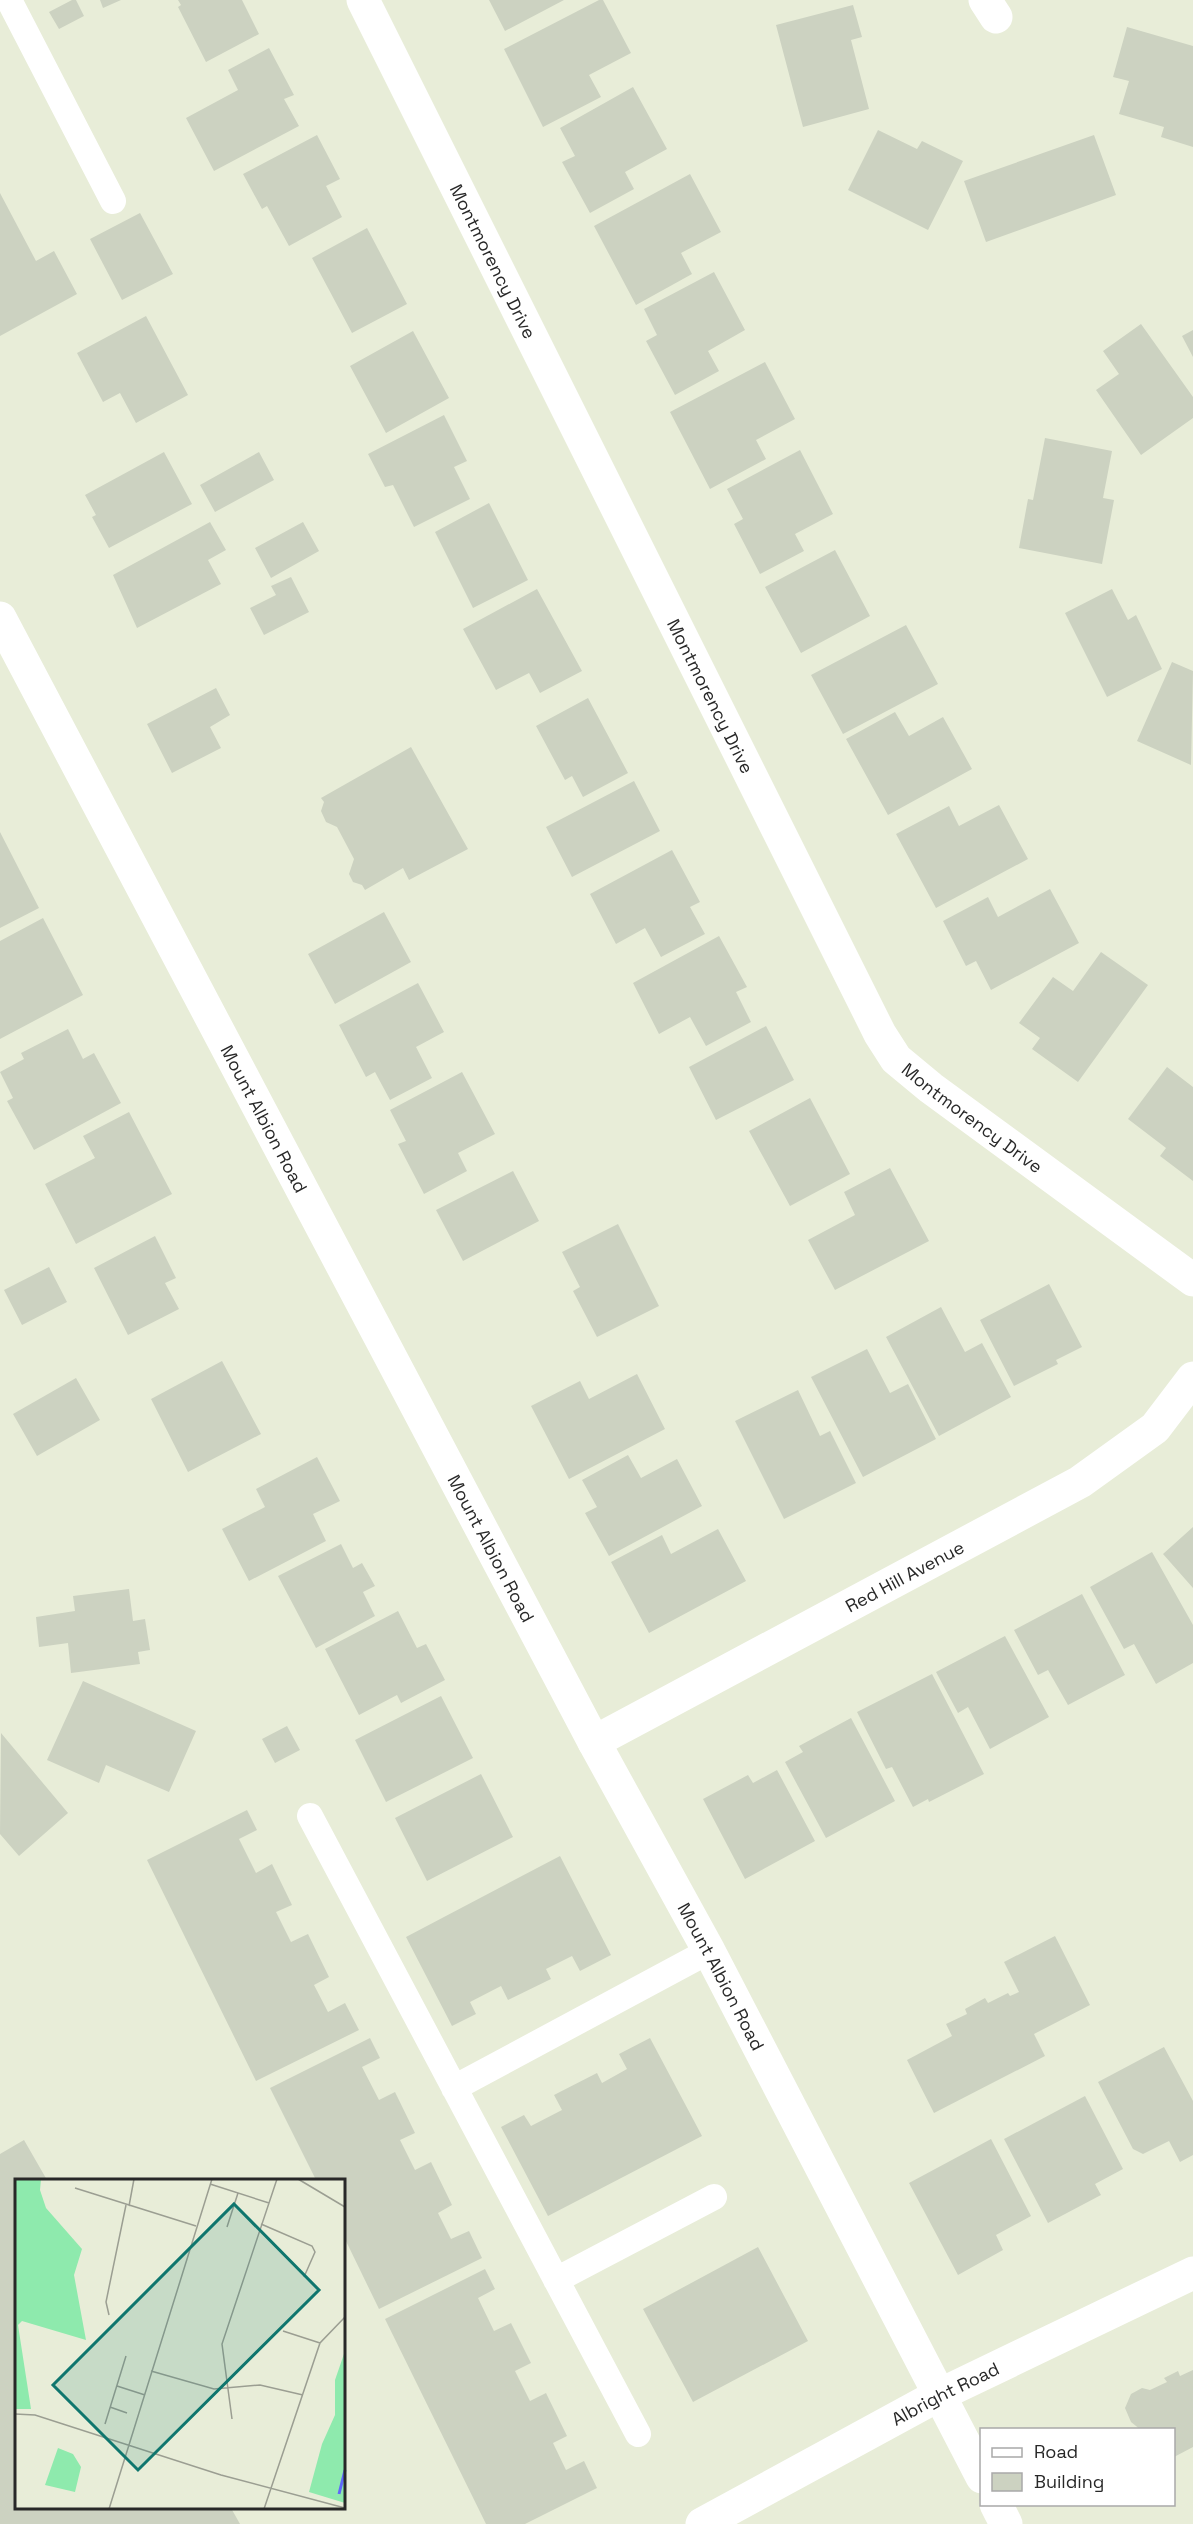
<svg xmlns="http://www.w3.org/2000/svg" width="1193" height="2524" viewBox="0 0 1193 2524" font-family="'Space Grotesk',sans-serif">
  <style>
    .building { fill: #ccd2c1 }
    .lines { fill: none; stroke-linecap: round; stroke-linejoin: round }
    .lane { stroke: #fff; stroke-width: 26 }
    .street { stroke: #fff; stroke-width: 33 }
    .secondary { stroke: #fff; stroke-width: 33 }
    .labels { text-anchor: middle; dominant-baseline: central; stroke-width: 6; stroke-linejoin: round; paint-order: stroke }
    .street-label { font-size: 18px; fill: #282828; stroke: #fff }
    .inset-river { fill: none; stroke: #5f67fb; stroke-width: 3 }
    .inset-road { fill: none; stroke: #9b9e92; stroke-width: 1.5 }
    .view { fill: #0f766e; fill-opacity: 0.15; stroke: #0f766e; stroke-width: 3 }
    .inset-edge { fill: none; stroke: #282828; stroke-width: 3 }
  </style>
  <rect width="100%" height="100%" fill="#e8edd8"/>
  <path class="building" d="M72,0H76L84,16L59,29L49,12Z
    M100,0H121L103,8Z
    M178,0H242L259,34L206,62L178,7L181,5Z
    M489,0H564L505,31Z
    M599,0H603L631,53L589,75L601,97L543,127L504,49Z
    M853,5L862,37L851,40L869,109L803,127L776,25Z
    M1127,27L1193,46V147L1161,137L1164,127L1119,114L1129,81L1113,77Z
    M269,48L294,95L284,99L299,126L214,171L186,118L238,90L228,70Z
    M633,87L667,149L625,172L634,189L590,213L562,162L575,156L560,128Z
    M878,130L917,149L922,141L963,161L928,230L848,190Z
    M317,135L340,179L326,186L342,217L289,246L267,206L262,209L243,174Z
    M1094,135L1116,195L986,242L964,181Z
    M690,174L721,232L681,253L692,274L636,305L594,226Z
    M0,193L36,261L54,251L77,294L0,336Z
    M140,213L173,274L122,300L90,239Z
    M367,228L407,304L352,333L312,258Z
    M714,272L745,330L708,351L719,371L675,395L646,341L657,335L644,309Z
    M146,316L188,395L136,423L120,393L103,402L77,353Z
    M1141,324L1193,397V418L1141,455L1096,390L1119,374L1103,351Z
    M1193,330V357L1182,336Z
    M413,331L449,398L386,433L350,366Z
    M765,362L795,419L756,440L766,459L710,489L670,412Z
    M444,415L467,461L454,467L470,499L414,527L393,485L385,487L368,454Z
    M1045,438L1112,451L1103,498L1114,500L1102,564L1019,548L1028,499L1033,500Z
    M800,450L833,514L795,534L804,551L760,574L734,524L743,519L727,489Z
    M164,452L192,504L109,548L92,517L96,515L85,495Z
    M259,452L274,480L215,512L200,485Z
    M489,503L528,580L473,608L435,532Z
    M210,522L226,550L208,560L221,584L137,628L113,575Z
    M303,522L319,551L271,578L255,548Z
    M835,550L870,616L801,653L765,587Z
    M291,577L309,612L264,635L250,608L276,595L271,586Z
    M537,589L582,671L540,693L529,673L496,690L463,629Z
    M1112,589L1128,620L1136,615L1162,669L1107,697L1065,613Z
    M906,625L938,684L843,734L811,675Z
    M1172,662L1193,671L1191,765L1137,741Z
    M216,688L230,715L210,727L221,748L172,773L147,724Z
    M588,698L628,773L583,797L572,776L565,780L536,726Z
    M895,712L909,736L943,717L972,769L888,815L846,739Z
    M411,747L468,849L409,880L403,868L365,890L362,885L353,882L349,874L354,859L337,827L326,822L321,811L324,802L321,798Z
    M634,781L660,831L572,877L546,827Z
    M999,805L1028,859L936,908L896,834L949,806L959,826Z
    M0,832L39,908L0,928Z
    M672,850L700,902L690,907L705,934L661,957L645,928L616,944L590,894Z
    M1050,889L1079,943L991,990L976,961L966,966L943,921L988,897L998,917Z
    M384,912L411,962L335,1004L308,954Z
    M43,918L83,995L0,1039V941Z
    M719,936L747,987L736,992L751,1022L706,1046L690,1017L659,1034L633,983Z
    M1101,952L1148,985L1078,1082L1032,1049L1040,1038L1019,1023L1053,977L1073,991Z
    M418,983L444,1032L416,1047L432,1078L390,1100L375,1072L366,1077L339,1025Z
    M766,1026L794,1080L716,1120L689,1067Z
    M68,1029L83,1059L94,1053L121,1103L34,1150L7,1101L13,1098L0,1072L24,1059L21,1053Z
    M1167,1067L1193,1087V1181L1160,1156L1166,1148L1128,1119Z
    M462,1072L495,1134L458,1153L467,1171L424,1194L398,1144L406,1141L390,1110Z
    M810,1098L850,1174L790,1206L749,1131Z
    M129,1112L172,1194L76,1244L45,1184L95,1158L83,1136Z
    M890,1168L929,1241L835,1290L808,1240L855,1215L844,1192Z
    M513,1171L539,1221L463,1261L436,1210Z
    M618,1224L659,1306L597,1337L573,1291L580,1287L562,1252Z
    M155,1236L176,1278L165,1283L179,1309L128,1335L94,1268Z
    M49,1267L67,1302L22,1325L4,1290Z
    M1049,1284L1082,1347L1056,1360L1058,1364L1014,1386L980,1320Z
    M941,1307L965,1352L982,1343L1011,1397L939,1436L886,1337Z
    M867,1349L890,1393L908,1384L936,1439L863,1477L811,1377Z
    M222,1361L261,1434L188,1472L151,1399Z
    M637,1374L665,1429L569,1479L531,1406L580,1381L589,1399Z
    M76,1378L100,1420L37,1456L13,1414Z
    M798,1390L820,1436L830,1431L856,1483L784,1519L735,1421Z
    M628,1455L641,1478L677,1459L702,1506L609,1556L585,1513L597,1507L582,1480Z
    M317,1457L340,1501L313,1514L326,1541L249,1581L222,1529L265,1507L256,1489Z
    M1193,1527V1588L1163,1554Z
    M718,1529L746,1581L649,1633L611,1562L662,1535L671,1554Z
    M341,1544L353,1568L362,1563L375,1586L363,1592L375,1616L316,1648L278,1576Z
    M1152,1552L1193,1625V1663L1156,1684L1134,1644L1124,1649L1090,1587Z
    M129,1589L133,1621L145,1619L150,1650L138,1652L140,1664L71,1673L68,1643L39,1647L36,1617L75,1611L73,1596Z
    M1082,1594L1125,1675L1068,1705L1048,1670L1038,1675L1014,1630Z
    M398,1611L417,1648L426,1644L445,1680L401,1703L397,1695L359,1715L325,1649Z
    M1005,1636L1049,1717L990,1749L968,1707L958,1713L936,1672Z
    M932,1674L984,1774L929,1802L928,1799L913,1807L892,1767L886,1769L857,1712Z
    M83,1681L196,1731L169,1792L106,1765L99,1783L47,1760Z
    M441,1696L473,1758L386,1802L355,1740Z
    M851,1718L895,1801L826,1838L785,1762L803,1752L799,1746Z
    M287,1726L300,1750L275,1763L262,1739Z
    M1,1733L68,1813L19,1856L0,1834Z
    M777,1770L815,1841L745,1879L703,1799L748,1775L753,1783Z
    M481,1774L513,1837L427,1881L395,1818Z
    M247,1810L257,1830L239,1839L256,1873L272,1864L292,1905L276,1912L291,1942L308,1934L329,1977L314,1985L328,2012L345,2003L359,2030L256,2081L147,1860Z
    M560,1856L611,1955L580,1971L572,1956L546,1969L551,1979L508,2000L501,1986L470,2002L476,2014L452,2026L406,1937Z
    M1055,1936L1090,2005L1034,2034L1045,2056L934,2113L907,2060L952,2036L946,2024L967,2014L965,2009L985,1998L988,2003L1008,1993L1010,1996L1019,1992L1004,1962Z
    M370,2038L380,2058L362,2067L379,2100L395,2092L415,2133L400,2140L415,2170L431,2162L452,2205L438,2213L451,2239L469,2231L482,2258L379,2309L344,2237V2180H316L270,2088Z
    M650,2038L702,2136L548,2216L501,2127L524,2115L531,2126L562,2110L554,2095L597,2073L602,2083L627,2069L619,2054Z
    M1164,2047L1193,2101V2155L1180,2162L1169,2141L1143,2154L1133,2149L1098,2082Z
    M1085,2096L1123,2169L1095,2184L1101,2195L1048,2223L1004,2139Z
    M991,2139L1031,2216L996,2235L1003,2250L958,2275L909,2183Z
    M24,2140L47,2180H16V2508H231L240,2524H0V2154Z
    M758,2247L808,2341L693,2402L643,2309Z
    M485,2269L495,2289L478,2298L494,2331L511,2323L531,2363L515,2371L530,2401L546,2393L567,2436L553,2443L566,2470L584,2461L597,2488L525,2524H486L385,2319Z
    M1193,2370V2447L1174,2457V2430H1141L1131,2422L1125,2408L1131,2394L1142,2388L1150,2390L1167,2382L1164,2378L1178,2371L1180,2376Z"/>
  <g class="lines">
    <path class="lane" d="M9,0L113,201
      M310,1816L638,2434
      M454,2088L709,1951
      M556,2280L714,2197"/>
    <g class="street">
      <path id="s1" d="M363,0L880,1034L896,1059L931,1088L1193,1280"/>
      <path d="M985,0L996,17"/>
      <path id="s2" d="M594,1742L1080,1482L1155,1428L1193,1378"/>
      <path id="s3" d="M702,2524L937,2396L1193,2273"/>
    </g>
    <g class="secondary">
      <path id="s4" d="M0,618L594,1742L709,1951L982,2477"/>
      <path d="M996,2504L1006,2524"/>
    </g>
  </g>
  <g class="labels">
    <g class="street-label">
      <text stroke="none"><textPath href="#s1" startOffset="292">Montmorency Drive</textPath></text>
      <text stroke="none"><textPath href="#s1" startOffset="778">Montmorency Drive</textPath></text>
      <text stroke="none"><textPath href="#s1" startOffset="1282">Montmorency Drive</textPath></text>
      <text stroke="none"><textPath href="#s4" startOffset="566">Mount Albion Road</textPath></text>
      <text stroke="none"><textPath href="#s4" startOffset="1052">Mount Albion Road</textPath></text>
      <text stroke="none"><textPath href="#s2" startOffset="352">Red Hill Avenue</textPath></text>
      <text stroke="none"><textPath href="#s4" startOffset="1538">Mount Albion Road</textPath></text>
      <text stroke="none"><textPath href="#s3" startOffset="276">Albright Road</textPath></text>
    </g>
  </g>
  <g transform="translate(15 2179)">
    <rect width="330" height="330" fill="#e8edd8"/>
    <path d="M0,0H26L25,11L31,29L67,70L59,96L71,161L7,142L3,146L16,230H0ZM330,172V324L294,313L307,265L320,236V201ZM43,269L58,275L66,288L60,313L30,306Z" fill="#8eeaad"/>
    <path class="inset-river" d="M324,315L330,291"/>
    <path class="inset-road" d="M283,0L330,28M195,5L254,24M60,9L181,47M114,27L119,0M246,45L297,67L300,73L289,98M212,48L223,14M94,136L91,123L111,26M268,152L305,164M136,192L199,210L245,206L288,216M102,207L130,216M95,228L112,234M0,235L20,236L206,296L330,329M217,240L207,165L262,0M90,245L111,177M94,330L197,0M249,330L305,164L330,138"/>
    <path class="view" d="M219,25L304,111L123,291L38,206Z"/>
    <rect width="330" height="330" class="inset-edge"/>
  </g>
  <rect x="980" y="2428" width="195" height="78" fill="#ffffff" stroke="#a9a9a9" stroke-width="1.5"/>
  <rect x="992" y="2448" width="30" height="9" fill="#ffffff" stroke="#a9a9a9" stroke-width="1.5"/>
  <text x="1034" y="2458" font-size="18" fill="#282828">Road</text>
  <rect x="992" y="2473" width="30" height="18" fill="#ccd2c1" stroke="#a9a9a9" stroke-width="1.5"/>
  <text x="1034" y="2488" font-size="18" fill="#282828">Building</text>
</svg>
